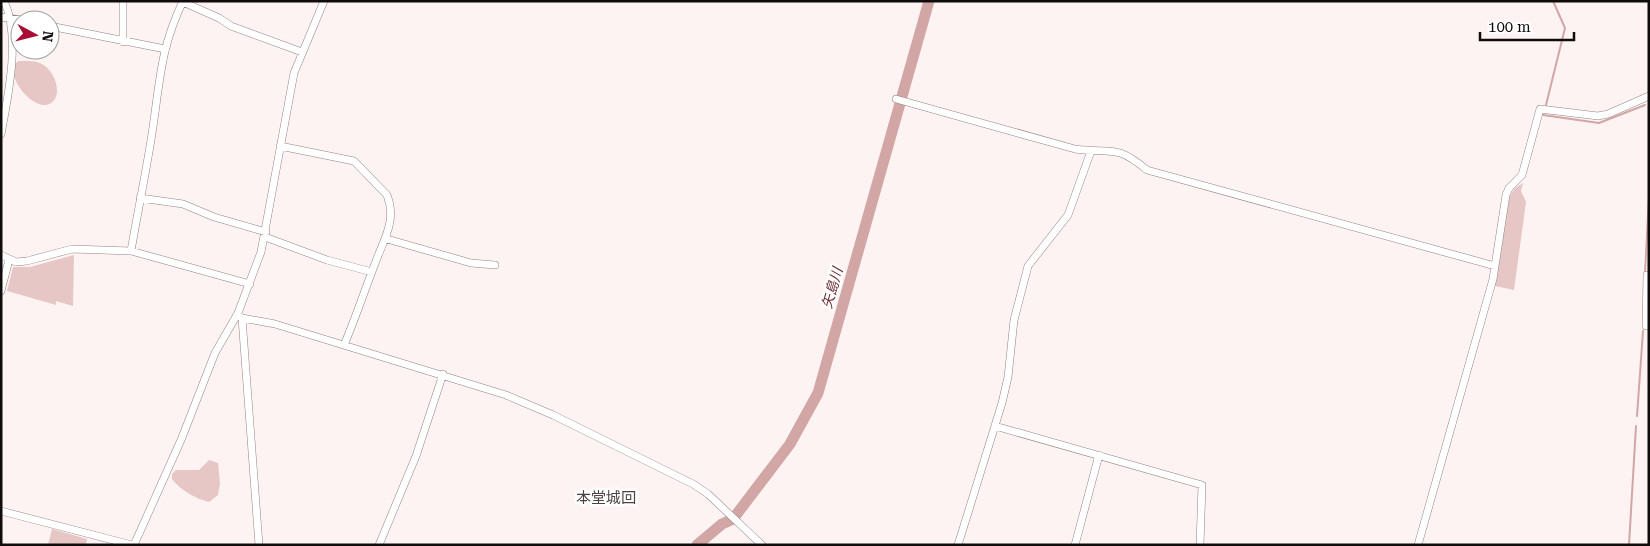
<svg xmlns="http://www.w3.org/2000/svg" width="1650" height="546" viewBox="0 0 1650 546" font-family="'Roboto Serif','Noto Sans JP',serif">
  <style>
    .green { fill: #e7c6c6 }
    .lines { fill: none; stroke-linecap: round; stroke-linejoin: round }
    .stream { stroke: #d3a6a6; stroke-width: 2 }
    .river { stroke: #d3a6a6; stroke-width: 11 }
    .street-casing { stroke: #938383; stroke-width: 8 }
    .street { stroke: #fff; stroke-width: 7 }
    .labels { text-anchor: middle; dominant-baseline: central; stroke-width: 5; stroke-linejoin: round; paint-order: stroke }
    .water-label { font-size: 14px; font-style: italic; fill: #6e3337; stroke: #fff }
    .quarter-label { font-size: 15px; fill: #504242; stroke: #fff }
  </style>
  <rect width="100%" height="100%" fill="#fef3f3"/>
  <path class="green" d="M19,61C29,61 37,60 45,66C55,73 63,95 51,103C34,115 0,71 19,61Z
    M1523,183L1521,191L1526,202L1514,290L1495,286L1509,197L1515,188Z
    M74,255L73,306L56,301V305L7,291L13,267H30Z
    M209,460L218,463L220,483L218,495L209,502C196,499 180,490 172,479V474L176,470H199Z
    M52,529L87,539L86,545H48Z"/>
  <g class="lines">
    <path class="stream" d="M1546,105L1565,28L1553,1
      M1543,115L1599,123L1645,105
      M1645,273L1649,196
      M1637,416L1643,331
      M1629,545L1636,426"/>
    <path class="river" d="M697,545L722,524L733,519L790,444L818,393L929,1"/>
    <g class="street-casing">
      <path id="street" d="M183,2L219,18L231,26L302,52
        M1,17L22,20
        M50,26L165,49
        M123,42V1
        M896,99L1075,149C1111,154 1115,143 1147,170L1495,266
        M1,134C8,97 21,36 4,1
        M280,146L354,161L387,195C397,220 384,239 376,261C365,289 356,317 344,345
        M140,198L183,204L214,217L266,232
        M265,237L327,260L372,272
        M387,239L471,263L495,265
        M131,251C138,210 147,168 153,127C160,79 161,47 183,1
        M1,255L16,262L27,261L72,249L131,251L250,284
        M1,291L9,260
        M237,315L242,318L275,324L506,395L553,415L693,484L708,494L762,545
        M242,318L259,545
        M1646,326L1647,275
        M995,426L1202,485L1200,545
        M1,511L132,545
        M134,545L181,440L215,353L238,313L261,252L294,73L324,1
        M379,545L416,456L443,374
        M958,545L1002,403L1008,377L1014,320L1028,266L1068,215L1091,151
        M1075,545L1099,455
        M1418,545L1493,279L1506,195L1509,188L1522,175L1540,109L1598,116L1608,114L1649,96"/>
    </g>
    <use href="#street" class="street"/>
  </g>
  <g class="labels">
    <g class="water-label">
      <text transform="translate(832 288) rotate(-74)">矢島川</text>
    </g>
    <g class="quarter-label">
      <text x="606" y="498">本堂城回</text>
    </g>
  </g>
  <rect width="1650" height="546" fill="none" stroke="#110c0c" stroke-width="5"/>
  <g transform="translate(35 35) rotate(97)"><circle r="24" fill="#ffffff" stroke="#a09e9e"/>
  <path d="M0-4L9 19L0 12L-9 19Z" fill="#a70e32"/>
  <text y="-8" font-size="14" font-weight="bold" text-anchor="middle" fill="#110c0c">N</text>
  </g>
  <path d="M1480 32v8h94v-8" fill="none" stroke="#110c0c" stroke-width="2.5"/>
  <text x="1488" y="32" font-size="15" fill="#110c0c" stroke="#ffffff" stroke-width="4" paint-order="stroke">100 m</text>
</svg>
